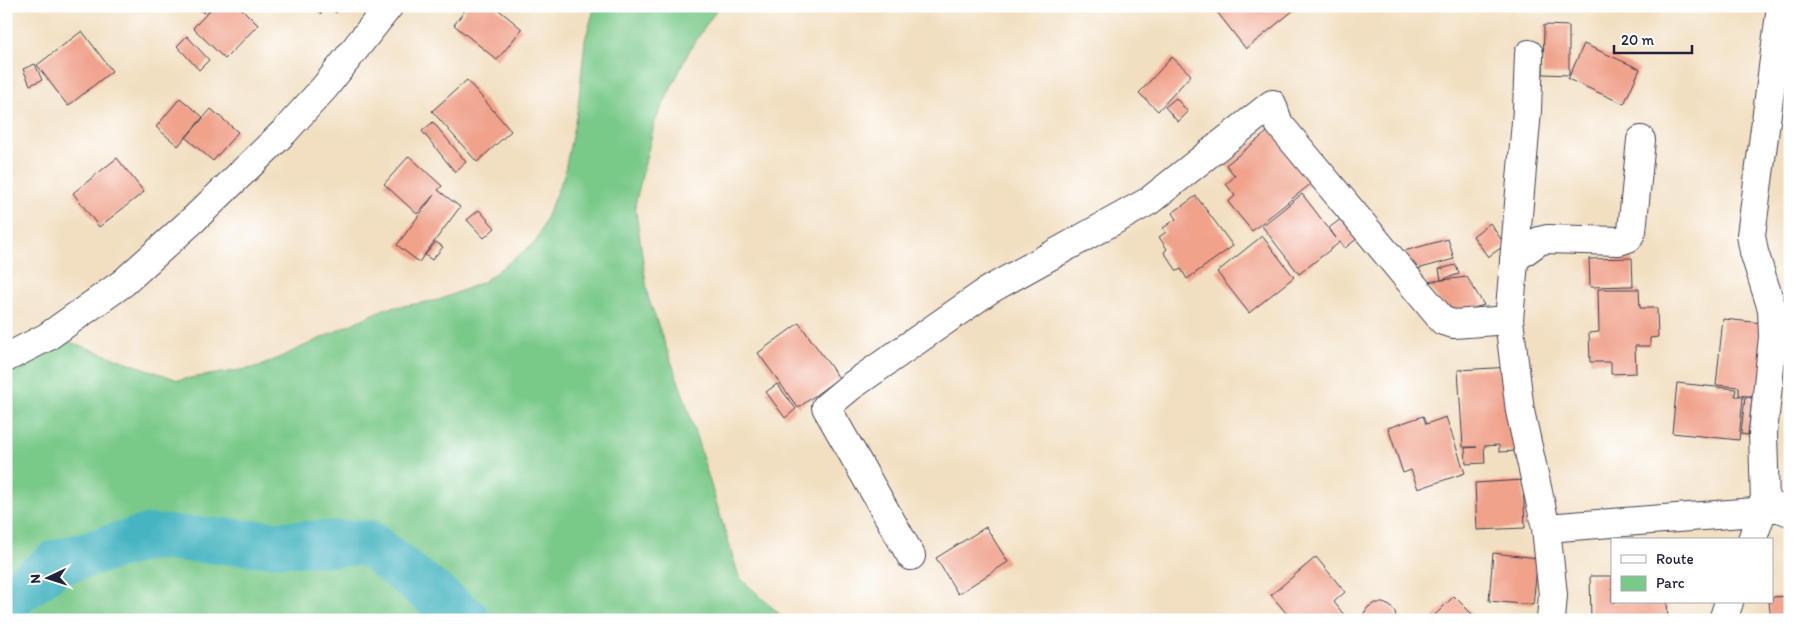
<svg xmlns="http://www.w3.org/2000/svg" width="1796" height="626" viewBox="0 0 1796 626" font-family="Itim,sans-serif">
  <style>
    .green { fill: #79c989; stroke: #4e7662 }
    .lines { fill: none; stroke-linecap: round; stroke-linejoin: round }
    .river { stroke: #47b5c1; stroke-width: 46 }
    .building { fill: #f0a28b }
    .minor-casing { stroke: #413e4f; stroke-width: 30 }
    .minor { stroke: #fff; stroke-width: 28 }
  </style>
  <rect width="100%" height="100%" fill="#fff"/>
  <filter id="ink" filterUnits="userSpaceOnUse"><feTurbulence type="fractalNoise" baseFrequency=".02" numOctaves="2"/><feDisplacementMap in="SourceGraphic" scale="10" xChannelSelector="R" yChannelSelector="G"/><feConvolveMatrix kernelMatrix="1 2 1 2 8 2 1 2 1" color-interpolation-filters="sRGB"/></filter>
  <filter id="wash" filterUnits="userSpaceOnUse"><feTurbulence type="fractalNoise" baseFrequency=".0096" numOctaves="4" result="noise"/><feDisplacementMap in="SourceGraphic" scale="20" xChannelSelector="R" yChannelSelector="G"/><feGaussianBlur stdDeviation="1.12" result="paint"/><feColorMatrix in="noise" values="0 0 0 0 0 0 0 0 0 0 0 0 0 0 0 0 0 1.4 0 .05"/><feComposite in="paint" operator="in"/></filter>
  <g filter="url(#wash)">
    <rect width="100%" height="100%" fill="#f2dfc1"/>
    <path class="green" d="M595,6H719L689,51L655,121L635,205L648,297L685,400L739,577L786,620H6V373L64,340L178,380L259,367L384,309L439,300L483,282L536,242L564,175L578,107L585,40Z"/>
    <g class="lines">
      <path class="river" d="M6,601L56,563L149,537L274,544L368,543L467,620"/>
    </g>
    <g id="blocks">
      <path class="building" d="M196,6H211L203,13Z
        M214,6H239L258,25L225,59L193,28Z
        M312,6H328L321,14Z
        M328,6H341L336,13Z
        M468,6H494L522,29L497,60L454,25Z
        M1216,6H1291L1294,10L1246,49L1214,8Z
        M1544,25L1569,26V75L1543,74Z
        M82,31L112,71L68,106L37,65Z
        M187,36L209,60L199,70L177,46Z
        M1584,44L1640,69L1624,104L1568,79Z
        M1172,57L1191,75L1158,111L1139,93Z
        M35,64L42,80L30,85L23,69Z
        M467,80L511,131L477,162L432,111Z
        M180,98L203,117L178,146L156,127Z
        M1176,98L1188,112L1178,122L1165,107Z
        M211,109L238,132L213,161L186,138Z
        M433,122L466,162L455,172L422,131Z
        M1271,129L1313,182L1252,231L1228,202L1235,196L1226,184L1235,176L1226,165Z
        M409,156L442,186L438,190L460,207L419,262L397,245L434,195L417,214L384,184Z
        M117,158L144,192L99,227L73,193Z
        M1302,194L1336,238L1329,228L1346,215L1362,235L1345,248L1340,242L1299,274L1262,226Z
        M1196,196L1233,246L1187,279L1181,269L1177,271L1164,252L1167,249L1159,237L1166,232L1163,228L1176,219L1172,213Z
        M479,210L495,228L484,238L467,220Z
        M1490,223L1505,245L1488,257L1473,236Z
        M1262,236L1294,277L1249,313L1217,272Z
        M1448,239L1454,259L1410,271L1404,251Z
        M436,242L443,247L432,260L425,255Z
        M1632,258L1633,286L1590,287L1589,259Z
        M1456,265L1459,274L1441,280L1439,269Z
        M1467,277L1484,305L1450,315L1426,282Z
        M1598,289H1639L1640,308H1657L1658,337L1650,338V346H1635L1636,373L1611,374V362H1590L1589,333L1599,332Z
        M1723,319L1773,324L1765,398L1739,395V387L1716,385Z
        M799,323L839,378L798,408L758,353Z
        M1512,367L1517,451L1499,452V445L1484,446L1485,463L1466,464L1465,448L1477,447H1463L1458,370Z
        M1677,383L1736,389L1735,396H1743L1739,440L1672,433Z
        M777,384L796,409L785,418L766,392Z
        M1745,397L1752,398L1748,435L1741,434Z
        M1423,416L1426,424L1446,417L1465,473L1418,489L1411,470L1403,473L1388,428Z
        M1523,480L1525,528L1477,530L1475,483Z
        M986,527L1008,562L958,594L936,558Z
        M1493,553L1538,558L1533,605L1489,601Z
        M1316,557L1345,592L1334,602L1348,620H1292L1271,595Z
        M1590,576H1612V602H1667L1668,620H1591Z
        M1454,596L1476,618L1474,620H1434L1432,618Z
        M1790,596V620H1771L1769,602H1772V597Z
        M1375,603H1383L1390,606L1395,612L1397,620H1363L1364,613L1368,607Z"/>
    </g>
  </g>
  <g filter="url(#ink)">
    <use href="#blocks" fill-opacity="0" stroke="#413e4f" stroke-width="1"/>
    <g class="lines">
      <g class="minor-casing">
        <path id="minor" d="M1529,54L1527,110L1509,320L1520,411L1546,528L1553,595L1551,620
          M1514,259L1539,241L1547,239L1619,241L1628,238L1632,231L1641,140
          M6,358L47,337L123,283L194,219L284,132L325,87L389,6
          M1546,528L1755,512L1765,503L1790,512
          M1752,540L1765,503L1763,433L1773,337L1772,309L1754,252L1751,235L1781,6
          M911,556L826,407L850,387L989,290L1149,201L1272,104L1279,124L1443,321L1454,324L1509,320
          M1723,620L1729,602"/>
      </g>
      <use href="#minor" class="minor"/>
    </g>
  </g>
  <rect width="1796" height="626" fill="none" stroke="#fff" stroke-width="25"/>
  <rect x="1611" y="538" width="162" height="65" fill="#ffffff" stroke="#a7a7b1"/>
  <rect x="1621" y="555" width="25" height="8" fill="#ffffff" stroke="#a7a7b1"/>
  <text x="1656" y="564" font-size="15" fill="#22223b">Route</text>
  <rect x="1621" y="576" width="25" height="15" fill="#79c989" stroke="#a7a7b1"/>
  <text x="1656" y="588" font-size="15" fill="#22223b">Parc</text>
  <g transform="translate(48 578) rotate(266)" stroke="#ffffff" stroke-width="4" paint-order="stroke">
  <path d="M0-4L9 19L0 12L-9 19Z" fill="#22223b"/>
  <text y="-8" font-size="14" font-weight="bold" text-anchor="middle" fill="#22223b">N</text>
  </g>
  <path d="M1614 45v8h78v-8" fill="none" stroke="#22223b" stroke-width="2.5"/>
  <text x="1621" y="45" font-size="15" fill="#22223b" stroke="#ffffff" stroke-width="4" paint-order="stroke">20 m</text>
</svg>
